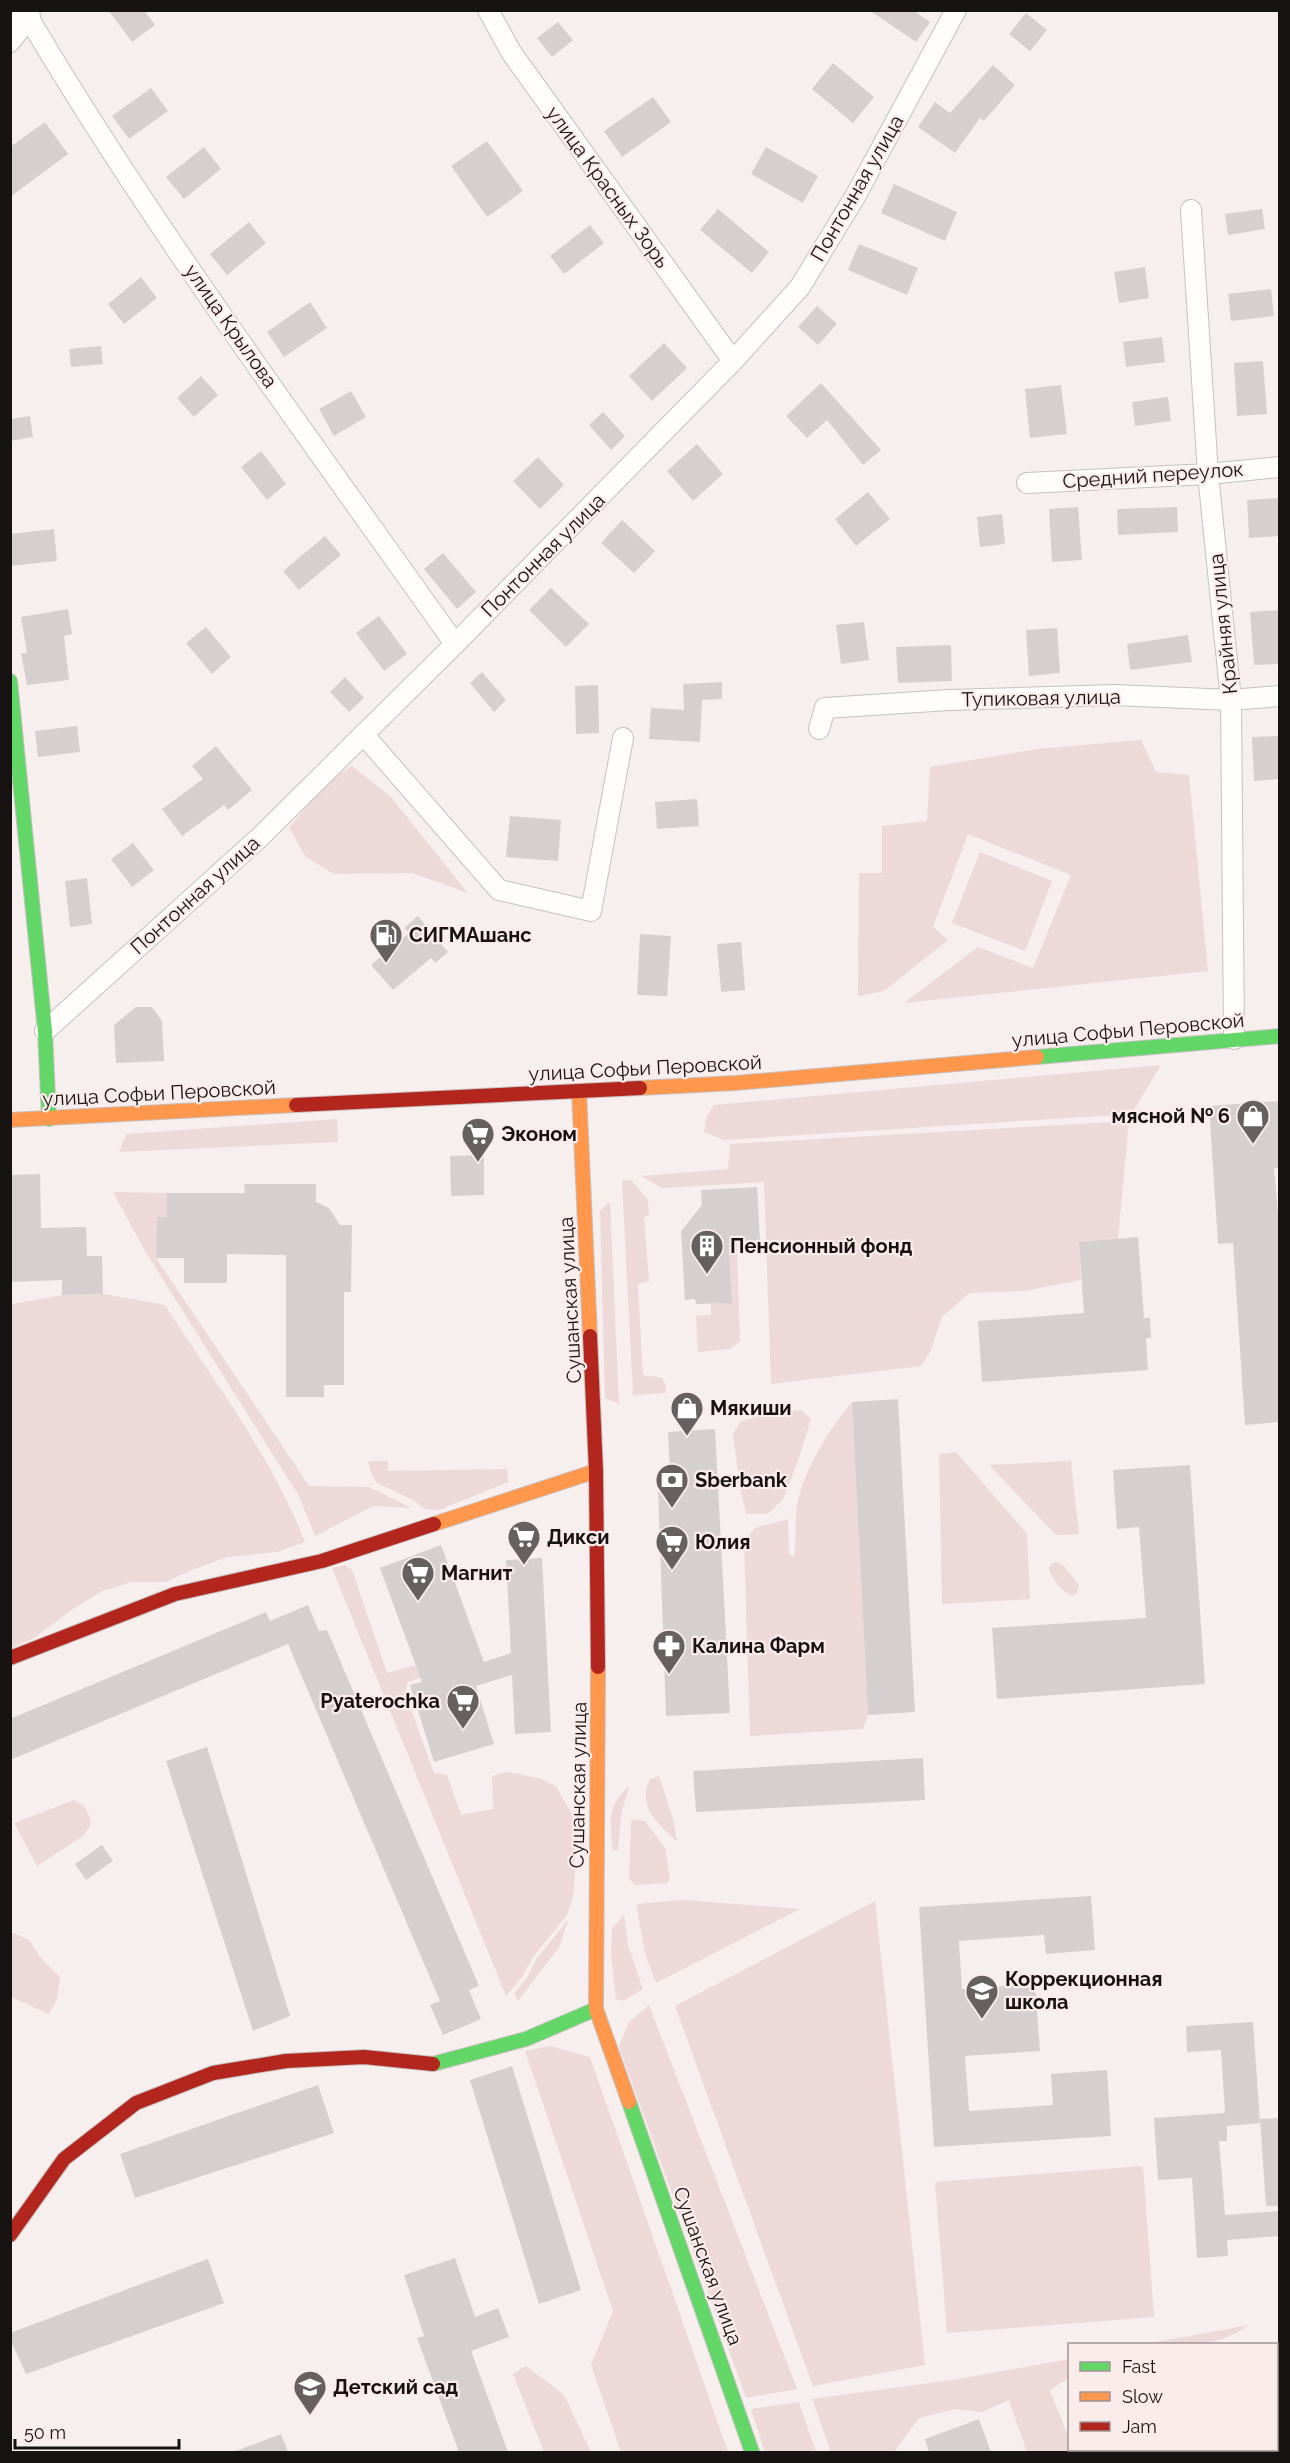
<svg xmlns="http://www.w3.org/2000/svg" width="1290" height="2463" viewBox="0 0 1290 2463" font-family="Raleway,sans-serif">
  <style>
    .green { fill: #ecd9d8 }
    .building { fill: #d5d0cf }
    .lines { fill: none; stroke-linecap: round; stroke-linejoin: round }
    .street-casing { stroke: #c7c1c0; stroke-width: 22 }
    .fast-casing { stroke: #c7c1c0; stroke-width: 16 }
    .slow-casing { stroke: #c7c1c0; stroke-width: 16 }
    .jam-casing { stroke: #c7c1c0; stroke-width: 16 }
    .street { stroke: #fefdfc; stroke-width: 20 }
    .fast { stroke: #63d668; stroke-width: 14 }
    .slow { stroke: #ff974d; stroke-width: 14 }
    .jam { stroke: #b3261e; stroke-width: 14 }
    .labels { text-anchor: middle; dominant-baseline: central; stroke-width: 4.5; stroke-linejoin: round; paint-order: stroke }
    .street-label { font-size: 20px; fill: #181313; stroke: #faeceb }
    .poi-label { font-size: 20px; font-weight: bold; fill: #181313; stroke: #faeceb; text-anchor: start }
  </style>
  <rect width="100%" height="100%" fill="#f6efee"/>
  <path class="green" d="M1141,740L1156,772L1189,775L1208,971L904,1003L978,947L1033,968L1071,875L968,834L933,927L948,940L884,991L858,996L859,873H882V826L927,821L930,767L1037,749Z
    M352,766L390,796L468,893L412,873L334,874L306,857L289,828L326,783Z
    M980,852L1052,881L1025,951L952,923Z
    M1161,1065L1131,1114L724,1140L704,1132L707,1116L714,1105Z
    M337,1119L338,1142L119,1152L126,1134Z
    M1129,1121L1118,1239L1079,1242L1081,1280L1024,1291L969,1293L942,1317L930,1352L921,1366L771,1384L764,1182L662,1188L641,1176L728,1169L730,1144Z
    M631,1180L648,1200L649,1215L644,1217L649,1281L638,1284L643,1375L662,1378L666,1386V1393L633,1395L622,1181Z
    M113,1192L167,1193V1217H157L156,1258L309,1486L369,1487L411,1508L373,1506L315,1536L299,1496L145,1251Z
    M610,1202L619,1404L605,1398L600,1211Z
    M729,1251H737L740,1341L730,1349L698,1352L696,1316L711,1315V1304L732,1302Z
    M103,1294L165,1305C214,1382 272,1457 305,1542L277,1552L228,1557L194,1569L166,1582H132L102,1591L70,1611L34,1638L11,1648V1304L62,1295Z
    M852,1402L868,1715L863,1729L750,1736L744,1542L755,1528L788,1519L789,1555L794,1557C797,1540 794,1522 797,1505C805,1467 828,1431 852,1402Z
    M801,1410L811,1419L798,1461L783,1499L768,1514H746L740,1487L733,1434L740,1422L766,1413Z
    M956,1452L1027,1534L1030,1599L942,1604L939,1454Z
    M368,1461H388V1471L507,1469L508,1482L439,1510L425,1509L415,1501L377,1483L372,1475Z
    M1071,1461L1079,1534L1056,1535L989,1465Z
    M1056,1562L1063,1565L1079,1585L1077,1593L1073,1596C1061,1592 1053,1580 1049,1569L1051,1564Z
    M345,1565L352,1570L387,1673L431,1661L436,1672L408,1682L405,1693L434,1773L447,1775L461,1815L493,1809L492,1776L506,1772L539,1778L556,1786L572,1814L575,1875L573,1896L567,1915L533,1957L522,1977L506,1996L332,1568Z
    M659,1776L673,1819L677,1841C659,1825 636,1806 650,1779Z
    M630,1786L622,1809L618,1850H613C610,1822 606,1805 630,1786Z
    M74,1800C86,1805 89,1812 91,1824L84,1835L37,1866L14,1823Z
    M635,1819L645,1821L665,1848L670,1879L667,1883L635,1885L629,1878L631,1821Z
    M684,1900L800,1909L656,1983L646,1957L636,1904Z
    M875,1901L925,2365L813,2386L675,2006Z
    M624,1915L628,1945L643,1989L623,2001L616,1999L611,1955L612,1928Z
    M568,1920L560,1946L518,2001L514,1993L526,1979L537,1958Z
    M11,1932L29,1940L41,1958L60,1977L57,1999L49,2014L11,1997Z
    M649,2005L797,2389L746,2398L619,2047L629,2022Z
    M550,2046L590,2057L728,2452H621L591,2365L613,2311L525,2051Z
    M1143,2166L1154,2317L947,2333L935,2182Z
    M1249,2325C1214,2349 1186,2345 1146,2344Z
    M1069,2359V2378L1050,2390L1069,2439L1070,2450H1074L1075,2452H1027L1009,2400L982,2412L955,2409L919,2418L894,2452H831L812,2399L952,2380Z
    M526,2366L564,2395L591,2452H544L513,2374Z
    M799,2402L816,2452H765L751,2409Z"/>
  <path class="building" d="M108,10H144L155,25L132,42Z
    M869,10H913L930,22L916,42Z
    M1026,13L1047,30L1030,51L1009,34Z
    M558,22L573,40L552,57L537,38Z
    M833,63L874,97L853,123L812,89Z
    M993,65L1015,85L984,121L980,118L955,153L918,127L935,102L950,113Z
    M151,88L168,111L129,139L112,116Z
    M653,97L671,122L622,157L604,131Z
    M45,122L68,154L10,197V147Z
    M487,141L523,191L487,217L451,166Z
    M204,147L221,169L184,199L166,177Z
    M766,147L818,176L803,203L751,174Z
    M894,184L957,212L945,241L881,213Z
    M718,209L769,252L752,273L700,230Z
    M1262,209L1265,229L1228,235L1225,214Z
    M249,222L266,243L227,275L210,254Z
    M590,225L604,243L564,274L550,256Z
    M859,244L918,268L907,295L848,270Z
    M1145,267L1149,298L1119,303L1114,272Z
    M141,277L157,298L124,324L108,304Z
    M1271,289L1274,316L1231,321L1228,294Z
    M310,302L327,328L284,357L267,332Z
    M817,306L837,324L818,345L798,327Z
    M1162,337L1165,362L1126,367L1123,342Z
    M664,343L687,368L652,401L629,376Z
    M101,346L103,364L71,367L69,349Z
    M1263,361L1267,414L1237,416L1234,363Z
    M201,376L218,395L194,417L177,398Z
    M821,383L881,450L863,465L827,420L807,438L786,416Z
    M1061,385L1067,434L1030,438L1025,389Z
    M351,391L366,417L334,436L319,409Z
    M1168,397L1171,421L1135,426L1132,402Z
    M603,412L625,436L611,450L589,425Z
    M30,416L33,437L10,441V419Z
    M697,444L723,474L693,501L667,471Z
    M261,451L286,484L267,500L241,467Z
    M538,457L564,485L540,509L513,481Z
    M868,492L890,519L856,546L835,519Z
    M1280,498V536L1249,538L1247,500Z
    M1078,507L1082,560L1052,562L1049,509Z
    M1177,507L1178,532L1118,535L1117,509Z
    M1002,514L1005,544L980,547L977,517Z
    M622,520L655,551L634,573L601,543Z
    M54,529L57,561L10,566V534Z
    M325,536L341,555L299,590L283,571Z
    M443,553L476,592L457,609L424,569Z
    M551,588L589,624L566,647L529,610Z
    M68,609L72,634L64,636L69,680L27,685L21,653H27L21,617Z
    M1280,610V664L1254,665L1250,612Z
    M379,616L407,654L384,671L356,633Z
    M864,622L869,660L841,664L836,625Z
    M206,627L231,657L212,674L186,643Z
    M1057,628L1060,673L1029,676L1026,630Z
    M1188,635L1192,662L1130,670L1127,644Z
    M951,645L952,681L898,683L896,647Z
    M482,672L506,700L494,712L470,683Z
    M345,677L364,698L349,712L330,692Z
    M722,682V699L702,700L700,742L649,739L651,708L684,710L683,684Z
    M598,685L599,733L576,734L575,686Z
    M77,726L80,752L38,757L35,731Z
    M1280,736V779L1254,781L1252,737Z
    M216,746L252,790L228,810L224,805L182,836L162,809L203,779L192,766Z
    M697,799L699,826L657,829L655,802Z
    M510,816L561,820L558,861L506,857Z
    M133,843L154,870L132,887L111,859Z
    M87,878L92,924L70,927L65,881Z
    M418,916L448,952L435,963L431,958L393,990L371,965L409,933L404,928Z
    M640,934L671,936L667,996L637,995Z
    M741,942L745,990L721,992L717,944Z
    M136,1007H152L162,1021L164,1061L116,1063L114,1025Z
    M1280,1101V1168H1274L1280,1235V1422L1245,1425L1233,1243L1218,1244L1209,1106Z
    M484,1155V1195L451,1196L450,1156Z
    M40,1174L41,1228L86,1227L87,1256H102L103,1294L62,1295V1280L10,1282V1175Z
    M244,1184H316V1202L329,1208L340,1225H352L351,1292H344V1385H324V1397H286V1255L227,1254V1283H184V1258H156L157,1217H167V1193H245Z
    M757,1187L760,1240L737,1241V1251H729L732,1303L696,1304L695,1299L685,1300L681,1231L702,1205L701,1190Z
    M1138,1237L1144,1318H1150L1151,1338H1146L1148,1370L982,1382L978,1321L1084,1313L1079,1242Z
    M898,1399L915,1712L868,1715L852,1402Z
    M715,1429L730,1713L666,1716L658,1489H671L668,1432Z
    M1190,1465L1205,1684L997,1699L992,1628L1146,1618L1139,1527L1117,1529L1113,1470Z
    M441,1545L484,1662L511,1653L506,1560L542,1558L551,1732L515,1734L512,1675L476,1686L494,1744L434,1762L410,1685L422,1682L380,1568Z
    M308,1605L319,1631L327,1630L479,1986L469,1990L481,2019L443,2035L430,2005L440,2001L288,1644L10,1760V1719L266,1612L270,1621Z
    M207,1747L290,2016L253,2031L166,1761Z
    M923,1758L925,1800L696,1812L693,1771Z
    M102,1845L113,1861L86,1880L75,1864Z
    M1091,1896L1095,1950L1046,1954L1044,1935L959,1941L962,1989L1035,1984L1040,2051L965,2056L969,2111L1053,2105L1051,2074L1107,2070L1111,2136L934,2147L919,1907Z
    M1253,2022L1260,2123L1227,2126V2141H1219L1225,2215L1280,2211V2236L1227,2240L1228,2256L1197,2258L1192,2178L1158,2180L1154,2118L1225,2113L1221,2050L1187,2052L1186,2026Z
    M512,2066L581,2290L539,2304L470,2080Z
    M318,2085L334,2133L135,2198L120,2154Z
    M1280,2118V2206H1266L1260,2119Z
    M455,2258L475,2317L498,2308L509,2337L471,2351L508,2452H459L417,2338L424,2336L404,2275Z
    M208,2259L224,2303L26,2374L10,2339V2333Z
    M979,2419L991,2452H929L925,2439Z
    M281,2434L288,2452H236V2451Z"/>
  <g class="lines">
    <g class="street-casing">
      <path id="street" d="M488,10L511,52L733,361
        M10,24L28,17C156,233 310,439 455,644
        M10,42L30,16
        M1191,210L1208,474L1231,700L1234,1039
        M1027,483L1208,474L1280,467
        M819,729L825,708L949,700L1115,695L1231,700L1280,696
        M363,734L499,890L591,911L623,738
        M45,1031L259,838L455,644L733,361L800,287L856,195L956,10"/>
    </g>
    <g class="fast-casing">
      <path id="fast" d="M10,681L45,1031L49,1119
        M1037,1057L1280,1036
        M433,2064L526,2039L596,2009
        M629,2102L752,2452"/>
    </g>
    <g class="slow-casing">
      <path id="slow" d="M640,1088L735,1083L1037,1057
        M579,1091L590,1336
        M10,1120L296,1105
        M434,1524L596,1471
        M598,1667L596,2009L629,2102"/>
    </g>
    <g class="jam-casing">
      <path id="jam" d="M296,1105L640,1088
        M590,1336L596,1471L598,1667
        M10,1658L175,1594L322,1561L434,1524
        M10,2235L64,2159L136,2103L213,2073L286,2061L364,2057L433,2064"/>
    </g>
    <use href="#street" class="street"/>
    <use href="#fast" class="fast"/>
    <use href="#slow" class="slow"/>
    <use href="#jam" class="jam"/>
  </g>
  <defs>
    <g id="fuel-pin" transform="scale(1.725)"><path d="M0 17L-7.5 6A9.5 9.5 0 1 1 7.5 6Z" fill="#666060" stroke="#faeceb"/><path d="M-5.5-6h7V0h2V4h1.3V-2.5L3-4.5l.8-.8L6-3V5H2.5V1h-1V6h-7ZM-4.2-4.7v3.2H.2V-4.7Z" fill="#fff"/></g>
    <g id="shop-pin" transform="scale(1.725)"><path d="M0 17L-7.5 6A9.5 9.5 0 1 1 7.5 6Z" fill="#666060" stroke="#faeceb"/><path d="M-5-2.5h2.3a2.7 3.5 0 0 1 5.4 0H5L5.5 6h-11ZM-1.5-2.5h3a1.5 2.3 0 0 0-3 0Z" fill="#fff"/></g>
    <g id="supermarket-pin" transform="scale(1.725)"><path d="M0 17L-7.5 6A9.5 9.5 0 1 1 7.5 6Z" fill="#666060" stroke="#faeceb"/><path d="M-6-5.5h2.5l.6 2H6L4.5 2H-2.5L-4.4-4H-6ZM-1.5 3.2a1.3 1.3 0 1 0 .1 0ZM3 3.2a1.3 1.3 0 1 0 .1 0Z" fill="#fff"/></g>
    <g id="building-pin" transform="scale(1.725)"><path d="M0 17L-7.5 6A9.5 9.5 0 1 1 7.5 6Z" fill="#666060" stroke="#faeceb"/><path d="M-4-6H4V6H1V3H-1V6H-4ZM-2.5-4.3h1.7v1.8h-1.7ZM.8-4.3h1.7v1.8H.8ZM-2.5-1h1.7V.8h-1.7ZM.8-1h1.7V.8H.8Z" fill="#fff"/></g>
    <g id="bank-pin" transform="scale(1.725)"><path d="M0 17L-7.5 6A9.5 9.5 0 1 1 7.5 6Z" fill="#666060" stroke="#faeceb"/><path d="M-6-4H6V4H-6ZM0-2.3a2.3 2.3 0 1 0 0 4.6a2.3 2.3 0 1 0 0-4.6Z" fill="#fff"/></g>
    <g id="pharmacy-pin" transform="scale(1.725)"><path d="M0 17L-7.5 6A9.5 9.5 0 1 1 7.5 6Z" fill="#666060" stroke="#faeceb"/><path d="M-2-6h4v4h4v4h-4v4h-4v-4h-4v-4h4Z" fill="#fff"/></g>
    <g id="school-pin" transform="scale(1.725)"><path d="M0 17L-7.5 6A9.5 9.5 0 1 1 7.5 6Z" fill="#666060" stroke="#faeceb"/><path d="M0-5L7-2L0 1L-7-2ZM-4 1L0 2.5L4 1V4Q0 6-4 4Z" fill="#fff"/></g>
  </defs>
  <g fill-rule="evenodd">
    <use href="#fuel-pin" x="386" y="935"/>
    <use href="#shop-pin" x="1253" y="1116"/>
    <use href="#supermarket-pin" x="478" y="1134"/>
    <use href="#building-pin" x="707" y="1246"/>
    <use href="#shop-pin" x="687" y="1408"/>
    <use href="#bank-pin" x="672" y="1480"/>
    <use href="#supermarket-pin" x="524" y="1537"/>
    <use href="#supermarket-pin" x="672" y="1542"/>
    <use href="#supermarket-pin" x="418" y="1573"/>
    <use href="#pharmacy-pin" x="669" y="1646"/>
    <use href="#supermarket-pin" x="463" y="1701"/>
    <use href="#school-pin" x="982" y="1991"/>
    <use href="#school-pin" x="310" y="2387"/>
  </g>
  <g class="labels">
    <g class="street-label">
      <text transform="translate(608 187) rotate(54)">улица Красных Зорь</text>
      <text transform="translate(857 188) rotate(-60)">Понтонная улица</text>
      <text transform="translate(231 326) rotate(55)">улица Крылова</text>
      <text transform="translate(1153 475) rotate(-4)">Средний переулок</text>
      <text transform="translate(543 555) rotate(-45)">Понтонная улица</text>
      <text transform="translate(1223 624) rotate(-96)">Крайняя улица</text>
      <text transform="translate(1041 698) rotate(-1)">Тупиковая улица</text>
      <text transform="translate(195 895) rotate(-42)">Понтонная улица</text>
      <text transform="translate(1128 1030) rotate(-5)">улица Софьи Перовской</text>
      <text transform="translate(645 1068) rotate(-3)">улица Софьи Перовской</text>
      <text transform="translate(159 1093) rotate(-3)">улица Софьи Перовской</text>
      <text transform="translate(570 1300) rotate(-93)">Сушанская улица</text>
      <text transform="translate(578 1785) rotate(-89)">Сушанская улица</text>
      <text transform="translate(708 2266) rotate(70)">Сушанская улица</text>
    </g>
    <g class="poi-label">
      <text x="409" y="935">СИГМАшанс</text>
      <text x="1230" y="1116" text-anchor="end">мясной № 6</text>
      <text x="501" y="1134">Эконом</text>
      <text x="730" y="1246">Пенсионный фонд</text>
      <text x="710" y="1408">Мякиши</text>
      <text x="695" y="1480">Sberbank</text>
      <text x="547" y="1537">Дикси</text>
      <text x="695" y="1542">Юлия</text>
      <text x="441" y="1573">Магнит</text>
      <text x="692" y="1646">Калина Фарм</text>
      <text x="440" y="1701" text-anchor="end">Pyaterochka</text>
      <text x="1005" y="1979">Коррекционная<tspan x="1005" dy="23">школа</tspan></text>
      <text x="333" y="2387">Детский сад</text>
    </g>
  </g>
  <rect width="1290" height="2463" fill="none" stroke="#181313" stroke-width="24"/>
  <rect x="1068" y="2343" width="210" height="108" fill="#faeceb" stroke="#a09595" stroke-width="1.5"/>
  <rect x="1080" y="2362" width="30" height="9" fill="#63d668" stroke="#a09595" stroke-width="1.5"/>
  <text x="1122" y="2373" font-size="18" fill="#181313">Fast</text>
  <rect x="1080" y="2392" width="30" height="9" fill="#ff974d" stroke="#a09595" stroke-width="1.5"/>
  <text x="1122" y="2403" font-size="18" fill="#181313">Slow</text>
  <rect x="1080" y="2422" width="30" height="9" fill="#b3261e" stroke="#a09595" stroke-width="1.5"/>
  <text x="1122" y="2433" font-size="18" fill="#181313">Jam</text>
  <path d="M15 2439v9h164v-9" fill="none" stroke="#181313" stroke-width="3"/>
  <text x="24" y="2439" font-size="18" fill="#181313" stroke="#faeceb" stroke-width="4.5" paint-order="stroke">50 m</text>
</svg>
